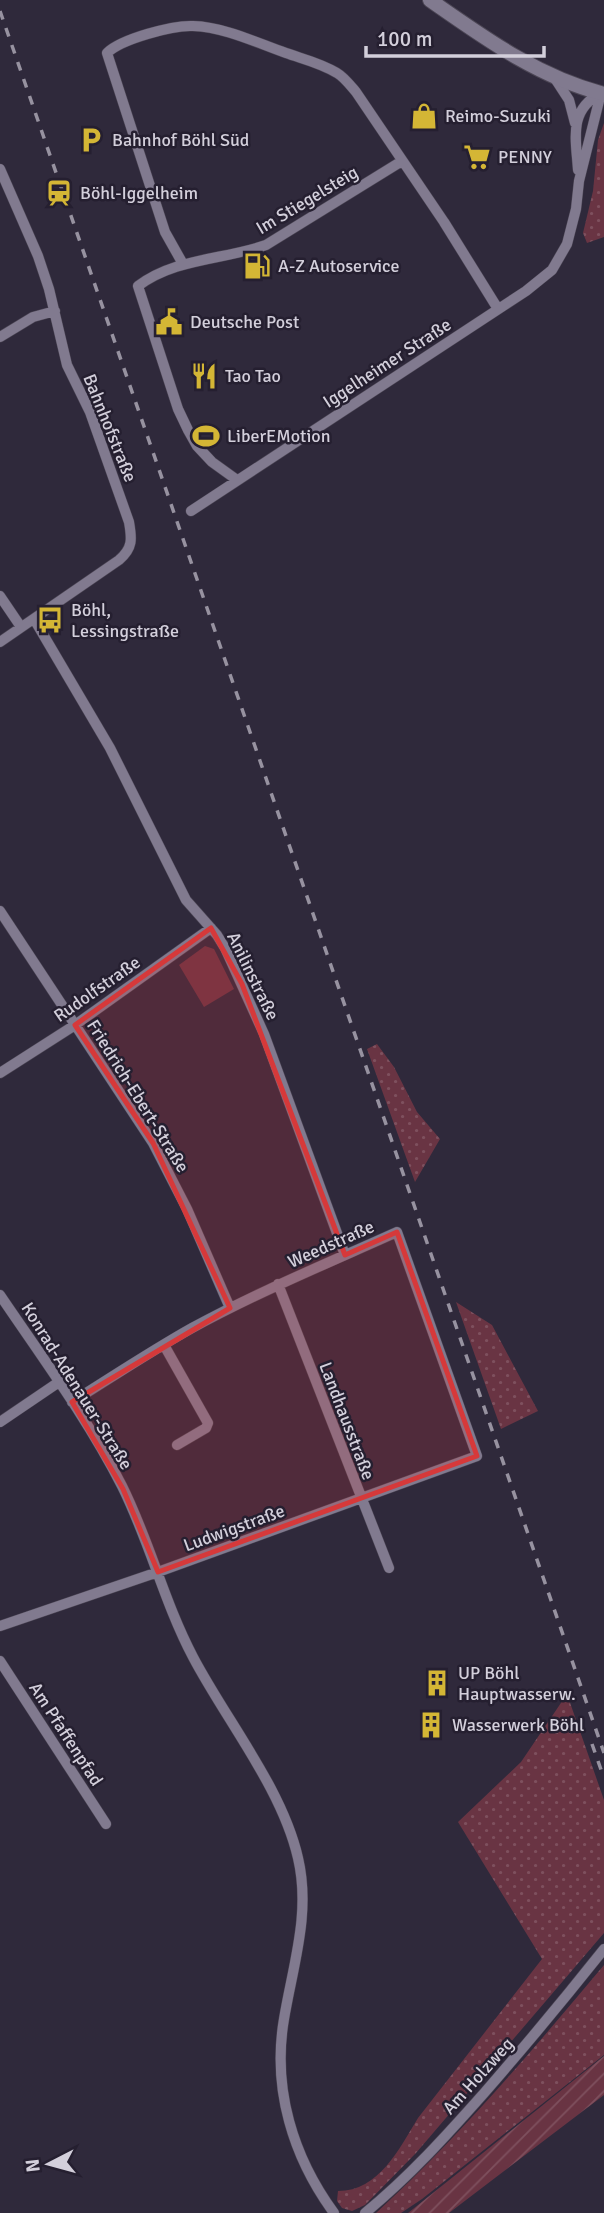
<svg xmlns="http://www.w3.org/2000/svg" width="604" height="2213" viewBox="0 0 604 2213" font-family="Signika,sans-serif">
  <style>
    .grass { fill: url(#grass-dots) }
    .park { fill: #693443 }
    .garden { fill: url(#garden-furrows) }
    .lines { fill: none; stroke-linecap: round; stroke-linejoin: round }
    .street-casing { stroke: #4c4655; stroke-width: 11 }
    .secondary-casing { stroke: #4c4655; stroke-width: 16 }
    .street { stroke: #817a8f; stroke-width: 10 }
    .secondary { stroke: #817a8f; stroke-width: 14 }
    .rail { stroke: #9792a0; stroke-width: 3.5; stroke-dasharray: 9 9; stroke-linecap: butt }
    .marked { fill: #d6393a; fill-opacity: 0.2; stroke: #d6393a; stroke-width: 5; stroke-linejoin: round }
    .labels { text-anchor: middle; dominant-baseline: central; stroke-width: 5; stroke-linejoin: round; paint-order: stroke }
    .poi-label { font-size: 18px; fill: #d3cfdb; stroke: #251f30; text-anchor: start }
    .street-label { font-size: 18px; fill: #d3cfdb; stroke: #251f30 }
  </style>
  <defs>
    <pattern id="grass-dots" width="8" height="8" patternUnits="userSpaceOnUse" patternTransform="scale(1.75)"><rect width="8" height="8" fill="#693443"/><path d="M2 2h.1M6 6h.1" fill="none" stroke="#7e505e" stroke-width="1.8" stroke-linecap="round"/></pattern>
    <pattern id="garden-furrows" width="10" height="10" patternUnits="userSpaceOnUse" patternTransform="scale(1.75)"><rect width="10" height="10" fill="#693443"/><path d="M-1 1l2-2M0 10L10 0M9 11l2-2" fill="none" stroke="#7e505e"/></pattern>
  </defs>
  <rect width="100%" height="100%" fill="#2f293b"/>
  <path class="grass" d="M604,123V237L587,243L583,233L593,191L598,140Z
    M377,1044L394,1067L417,1112L440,1139L415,1182L367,1049Z
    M456,1302L492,1325L538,1411L501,1429Z
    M567,1694L604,1800V1933L416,2153L365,2205L352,2211L342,2208L337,2201L338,2191C379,2191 399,2149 418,2118L542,1959L458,1822L521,1762Z
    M604,1965V2055L422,2199L401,2213H376C459,2137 532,2051 604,1965Z"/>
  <path class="park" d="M205,946L214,949L234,989L204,1007L179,965Z"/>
  <path class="garden" d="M604,2056V2095L449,2213H408Z"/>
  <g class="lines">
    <g class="street-casing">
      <path id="street" d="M554,77L569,100L575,123
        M0,169L38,256L49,289L67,365L90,412L129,522C132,539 133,548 119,560L0,642
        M578,170C576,139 568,110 601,93
        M183,264L165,232L107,53C121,39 173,25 193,26C225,27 257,43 286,53C303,59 321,63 337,73C344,77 350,85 356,92L444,222L498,309
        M0,337L33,317L55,311
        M237,480L212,462L197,446L188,430L178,409L138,286C175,258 223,260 266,245L402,161
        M191,511L526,291L552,270L567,244L576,209L579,181L601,93
        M0,596L21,627
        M34,619L110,748L186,900L217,935L225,948L264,1034L345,1255
        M0,911L153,1143L187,1209L230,1308
        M0,1073L75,1025L211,928
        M278,1284L389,1568
        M0,1295C42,1357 88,1419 122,1486C150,1542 164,1602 193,1657C226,1720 282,1788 298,1858C311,1913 293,1965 284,2019C272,2089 293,2157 334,2213
        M164,1345L208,1423L206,1428L177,1445
        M0,1422L59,1382
        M0,1626L158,1572L477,1456L397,1232C328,1263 258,1292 192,1328C151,1351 112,1377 72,1402
        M0,1661L106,1824
        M365,2213C409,2177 447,2135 485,2092C526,2045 565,1998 604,1949"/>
    </g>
    <g class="secondary-casing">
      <path id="secondary" d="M430,0C486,39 538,77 604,94"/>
    </g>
    <use href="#street" class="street"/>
    <use href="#secondary" class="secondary"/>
    <path class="rail" d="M0,11L604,1753
      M592,1744L604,1778"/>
  </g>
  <path class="marked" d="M211,928L242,984L345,1255L397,1232L477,1456L158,1572L123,1489L72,1402L230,1308L153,1143L75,1025Z"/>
  <defs>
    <g id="shop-bare" transform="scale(2.1)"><path d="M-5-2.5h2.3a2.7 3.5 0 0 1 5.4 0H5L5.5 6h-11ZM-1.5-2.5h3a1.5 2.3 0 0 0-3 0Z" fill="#d4b635" stroke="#251f30" stroke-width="2.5" paint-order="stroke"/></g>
    <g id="parking-bare" transform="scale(2.1)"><path d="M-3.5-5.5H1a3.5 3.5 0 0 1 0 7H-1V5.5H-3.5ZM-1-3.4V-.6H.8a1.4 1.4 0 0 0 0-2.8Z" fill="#d4b635" stroke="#251f30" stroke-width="2.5" paint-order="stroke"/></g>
    <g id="supermarket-bare" transform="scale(2.1)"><path d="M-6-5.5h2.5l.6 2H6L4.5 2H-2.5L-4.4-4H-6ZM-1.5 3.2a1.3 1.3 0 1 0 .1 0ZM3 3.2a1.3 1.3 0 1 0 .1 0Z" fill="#d4b635" stroke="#251f30" stroke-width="2.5" paint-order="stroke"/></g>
    <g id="station-bare" transform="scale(2.1)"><path d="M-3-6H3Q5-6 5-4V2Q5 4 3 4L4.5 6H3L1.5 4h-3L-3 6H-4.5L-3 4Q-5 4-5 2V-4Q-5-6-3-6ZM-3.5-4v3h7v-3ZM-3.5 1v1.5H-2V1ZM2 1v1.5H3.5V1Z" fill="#d4b635" stroke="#251f30" stroke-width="2.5" paint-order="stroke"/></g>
    <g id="fuel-bare" transform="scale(2.1)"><path d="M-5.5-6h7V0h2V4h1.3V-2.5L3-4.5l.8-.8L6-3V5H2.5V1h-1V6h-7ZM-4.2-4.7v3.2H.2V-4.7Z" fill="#d4b635" stroke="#251f30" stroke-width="2.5" paint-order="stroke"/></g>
    <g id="civic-bare" transform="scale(2.1)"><path d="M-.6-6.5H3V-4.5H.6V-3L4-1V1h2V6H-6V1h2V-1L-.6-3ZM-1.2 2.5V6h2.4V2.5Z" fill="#d4b635" stroke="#251f30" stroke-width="2.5" paint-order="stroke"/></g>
    <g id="restaurant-bare" transform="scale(2.1)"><path d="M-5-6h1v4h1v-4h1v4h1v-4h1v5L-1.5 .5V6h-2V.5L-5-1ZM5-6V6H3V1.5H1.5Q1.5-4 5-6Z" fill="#d4b635" stroke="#251f30" stroke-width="2.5" paint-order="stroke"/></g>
    <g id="stadium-bare" transform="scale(2.1)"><path d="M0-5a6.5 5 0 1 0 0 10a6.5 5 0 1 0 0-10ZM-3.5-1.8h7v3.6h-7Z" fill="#d4b635" stroke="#251f30" stroke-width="2.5" paint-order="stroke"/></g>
    <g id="bus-bare" transform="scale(2.1)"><path d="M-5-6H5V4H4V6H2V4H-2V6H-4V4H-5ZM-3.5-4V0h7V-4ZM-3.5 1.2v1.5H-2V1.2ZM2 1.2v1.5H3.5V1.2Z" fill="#d4b635" stroke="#251f30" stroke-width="2.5" paint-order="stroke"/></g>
    <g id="building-bare" transform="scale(2.1)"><path d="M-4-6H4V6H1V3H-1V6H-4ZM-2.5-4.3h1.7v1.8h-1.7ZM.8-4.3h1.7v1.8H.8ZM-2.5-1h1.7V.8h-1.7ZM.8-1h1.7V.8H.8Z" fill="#d4b635" stroke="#251f30" stroke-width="2.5" paint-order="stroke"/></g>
  </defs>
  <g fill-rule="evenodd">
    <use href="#shop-bare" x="424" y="116"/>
    <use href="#parking-bare" x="91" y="140"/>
    <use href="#supermarket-bare" x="477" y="157"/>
    <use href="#station-bare" x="59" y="193"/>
    <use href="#fuel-bare" x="257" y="266"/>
    <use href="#civic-bare" x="169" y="322"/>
    <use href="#restaurant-bare" x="204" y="376"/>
    <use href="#stadium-bare" x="206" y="436"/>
    <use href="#bus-bare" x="50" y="620"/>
    <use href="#building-bare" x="437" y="1683"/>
    <use href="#building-bare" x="431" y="1725"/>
  </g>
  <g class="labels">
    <g class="poi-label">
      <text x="445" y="116">Reimo-Suzuki</text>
      <text x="112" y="140">Bahnhof Böhl Süd</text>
      <text x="498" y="157">PENNY</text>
      <text x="80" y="193">Böhl-Iggelheim</text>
      <text x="278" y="266">A-Z Autoservice</text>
      <text x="190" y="322">Deutsche Post</text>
      <text x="225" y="376">Tao Tao</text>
      <text x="227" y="436">LiberEMotion</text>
      <text x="71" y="610">Böhl,<tspan x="71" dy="21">Lessingstraße</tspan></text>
      <text x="458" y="1673">UP Böhl<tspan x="458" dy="21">Hauptwasserw.</tspan></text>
      <text x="452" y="1725">Wasserwerk Böhl</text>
    </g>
    <g class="street-label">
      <text transform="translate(307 200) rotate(-31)">Im Stiegelsteig</text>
      <text transform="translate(387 363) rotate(-33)">Iggelheimer Straße</text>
      <text transform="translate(110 428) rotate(68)">Bahnhofstraße</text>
      <text transform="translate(253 976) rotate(64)">Anilinstraße</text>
      <text transform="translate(97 989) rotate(-35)">Rudolfstraße</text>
      <text transform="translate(138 1096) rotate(58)">Friedrich-Ebert-Straße</text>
      <text transform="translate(331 1244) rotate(-24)">Weedstraße</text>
      <text transform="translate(77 1386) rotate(58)">Konrad-Adenauer-Straße</text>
      <text transform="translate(347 1421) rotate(69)">Landhausstraße</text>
      <text transform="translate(234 1528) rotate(-20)">Ludwigstraße</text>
      <text transform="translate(66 1734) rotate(57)">Am Pfaffenpfad</text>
      <text transform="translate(478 2076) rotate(-48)">Am Holzweg</text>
    </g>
  </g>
  <g transform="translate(49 2164) rotate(264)" stroke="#251f30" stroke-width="5" paint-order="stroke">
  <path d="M0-5L12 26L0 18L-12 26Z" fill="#d3cfdb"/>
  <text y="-10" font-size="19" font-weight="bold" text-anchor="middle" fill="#d3cfdb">N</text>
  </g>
  <path d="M366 46v10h178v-10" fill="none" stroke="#d3cfdb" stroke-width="3.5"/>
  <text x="377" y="46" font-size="21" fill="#d3cfdb" stroke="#251f30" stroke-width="5" paint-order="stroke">100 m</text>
</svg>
